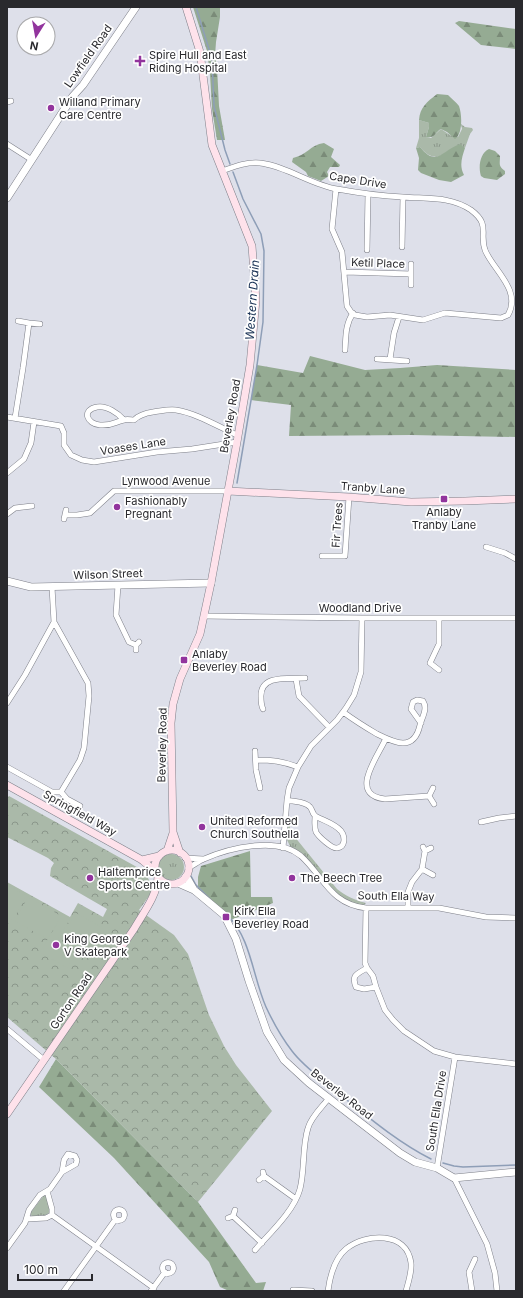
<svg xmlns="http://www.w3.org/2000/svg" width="523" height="1298" viewBox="0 0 523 1298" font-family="Inter,sans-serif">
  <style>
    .grass { fill: url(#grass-tufts) }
    .forest { fill: url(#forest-firs) }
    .park { fill: url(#park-crowns) }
    .pitch { fill: #aab9a9 }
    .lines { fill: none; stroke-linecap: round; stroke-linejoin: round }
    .stream { stroke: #8e9eb7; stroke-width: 1.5 }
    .minor-casing { stroke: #7d7f88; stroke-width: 6 }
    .tertiary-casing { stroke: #7d7f88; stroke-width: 8 }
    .secondary-casing { stroke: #7d7f88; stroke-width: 8 }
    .minor { stroke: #fff; stroke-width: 5 }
    .tertiary { stroke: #fff; stroke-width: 7 }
    .secondary { stroke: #fee2eb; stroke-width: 7 }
    .poi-dot { fill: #92349d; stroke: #fff; stroke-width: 1.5 }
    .labels { text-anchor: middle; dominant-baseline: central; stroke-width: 3.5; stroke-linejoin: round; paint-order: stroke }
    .poi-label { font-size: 11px; fill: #29292d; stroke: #fff; text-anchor: start }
    .street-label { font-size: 11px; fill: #29292d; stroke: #fff }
    .water-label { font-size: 12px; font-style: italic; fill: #183054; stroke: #fff }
  </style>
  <defs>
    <pattern id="grass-tufts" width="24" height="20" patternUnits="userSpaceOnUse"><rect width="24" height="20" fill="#aab9a9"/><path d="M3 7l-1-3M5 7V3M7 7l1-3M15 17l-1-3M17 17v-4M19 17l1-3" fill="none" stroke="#8a968a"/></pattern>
    <pattern id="forest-firs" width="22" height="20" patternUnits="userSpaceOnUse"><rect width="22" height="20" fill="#95ab93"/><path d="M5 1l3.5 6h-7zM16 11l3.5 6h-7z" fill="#7a8b78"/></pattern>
    <pattern id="park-crowns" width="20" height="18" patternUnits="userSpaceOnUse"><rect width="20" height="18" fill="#aab9a9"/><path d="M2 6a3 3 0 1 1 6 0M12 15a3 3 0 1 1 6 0" fill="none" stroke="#8a968a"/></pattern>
  </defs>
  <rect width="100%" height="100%" fill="#dee0ea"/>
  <path class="grass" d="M419,120L429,123V127L426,137L431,138L441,129L450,135L458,137L462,129L461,124L465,127L472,128L473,130L470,134L465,148L460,145C444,154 435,165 420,147L416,148L419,138Z
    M288,825L290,826V831L337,889C346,896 354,900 366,903L363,906L341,899L291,848L287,840Z
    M158 867a13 13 0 1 1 26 0a13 13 0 1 1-26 0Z
    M44,1195L47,1196L50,1211C47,1217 39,1217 32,1217L31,1215V1212Z"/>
  <path class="forest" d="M193,7H220V17L216,42L215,56L217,67L219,106L225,140H217L212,109L210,74L207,51Z
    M459,21L516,29V49L481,45L455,23Z
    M437,94L448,95C451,98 456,102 459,106C462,114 463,134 455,139L447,132L441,129C435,132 435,139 426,137L429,127V123L419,120C420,107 427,102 437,94Z
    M324,143L334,149L331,157L340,165L339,167H330L327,172L329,176L321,181L308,176L306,172L292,162L293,158C307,155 310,145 324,143Z
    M460,144L465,148C462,157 459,166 464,175L451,182L439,180L421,173L418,170L419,158L416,148L420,147C437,168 442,150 460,144Z
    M489,149L495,151L500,156C500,164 498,166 505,171V174L497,180L484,178L481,176C478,167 480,153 489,149Z
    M310,356L365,370L400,368L437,365L516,370V437L411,435L289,436L291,405L251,400L257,365L303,373Z
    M250,851L251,897H272L273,903L231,920L227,914L198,889V877L201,866Z
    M56,1059L198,1202L256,1283L266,1282L263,1291H229L220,1287L209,1262L114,1158L39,1087Z"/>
  <path class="park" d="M9,796L144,871L154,889L139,910L174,935L188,954L209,1015L224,1046L236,1065L272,1111L198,1202L56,1059L7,1017V882L70,917L78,903L103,917L107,909L50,876L51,868L54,863L48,858L7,837V798Z"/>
  <path class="pitch" d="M8,885L26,896L13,920L7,917V887Z
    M28,897L61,916L47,939L15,921Z
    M76,913L103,928L87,955L61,939Z
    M63,914L70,919L58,939L77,951L67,968L40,952Z"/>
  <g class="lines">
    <path class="stream" d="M196,7L212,59L214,106L225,150L230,164
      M233,172L243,199L261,234L264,251L263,322L257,365L237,483
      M191,876L196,885L210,899
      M228,916C251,938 253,978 266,1007C273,1022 282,1038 292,1051C304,1067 322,1079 337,1092C367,1116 396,1141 431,1159
      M443,1163L454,1166L463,1167L516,1165"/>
    <g class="minor-casing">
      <path id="minor" d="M7,102L11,101
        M7,144L32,160
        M222,171C236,166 245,162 260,163C286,166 312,185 337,189C359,193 381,196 403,197C427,199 450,196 471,210C491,225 479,233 485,250C493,270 522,290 508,315L501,318L445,313L423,320L390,315L367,317L355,315L351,312L347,306L342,252L332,229L336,189
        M402,247L403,197
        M367,250L368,194
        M345,272L411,274
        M411,285V264
        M29,323L40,324
        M345,350C346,337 345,325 353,313
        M377,359L407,361
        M390,359L394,333L399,317
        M7,417L61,426L64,433V445L71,455L82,460L94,462L157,452L192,449L237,442
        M15,418L23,368L29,323L18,321
        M124,420C118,413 106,405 97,407C81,410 87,424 100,425C113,426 114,422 124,420C127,419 131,420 134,420C139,415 146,413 153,412C161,411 168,409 176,410C196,413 219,427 237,435
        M7,473L24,459L31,443L34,422
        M7,514L15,508L32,506
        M65,515H77L90,513L114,491H228
        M64,519L66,510
        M486,547L505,553L516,559
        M322,556H345L349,497
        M118,585L116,615L129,642L136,645
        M52,587L54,622L88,683L89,696L84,748L80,760L61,792L67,799L80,806
        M204,616L362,618H516
        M136,650V645L139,642
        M439,670L430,663L439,644V618
        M296,679L299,696L329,727
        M7,703L25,675L54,622
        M263,709C261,705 261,702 261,697C260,674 289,679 305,678
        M343,712C354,720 365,727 377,734C395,743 414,752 420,725C422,717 428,709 423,701L417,700L413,702L411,709L421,723
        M386,738C379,755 347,795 385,799L429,796
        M255,751L256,770L260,788
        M256,760C272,760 282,761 298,767
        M7,767L52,792H61
        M433,788L429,796L434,804
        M287,800C293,802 305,801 310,807C313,810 312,815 317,817C325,821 335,824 341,831C345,836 346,847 337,848C332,849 318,836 316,832C314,827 315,821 315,816
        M481,822L499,818L516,816
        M423,847L425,851L431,848
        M283,848L287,800L289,788L298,767L311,746L337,720L346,708L354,695L361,672L362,618
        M185,858L203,859
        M188,868C194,865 199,861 204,859C229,848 278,836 301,856C324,877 330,904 366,908H439L486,917L516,918
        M422,869L433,875
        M408,907V892L412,882L422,869L425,851
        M366,908L365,963L367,968L373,976L376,987L385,1010L393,1020L404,1031L434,1051L455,1057L516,1064
        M367,968C357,974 351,975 356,987L364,989L376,987
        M7,1029L44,1060
        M437,1168L455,1057
        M264,1176L296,1199
        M454,1178L487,1244L495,1273L497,1291
        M259,1180L264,1176L263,1172
        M47,1191L52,1209V1215
        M113.5 1215a5.5 5.5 0 1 1 11 0a5.5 5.5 0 1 1-11 0Z
        M52,1215L154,1288
        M233,1216L262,1243
        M228,1218L233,1216L235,1210
        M27,1219L46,1218L52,1215
        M7,1248L25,1223L29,1210L40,1195L50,1189L62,1172L76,1164L77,1160L75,1156L68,1154L64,1160L62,1172
        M255,1250C270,1233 294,1211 300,1189C305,1169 302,1147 308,1128C311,1117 322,1107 329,1098
        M162.5 1268a5.5 5.5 0 1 1 11 0a5.5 5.5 0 1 1-11 0Z
        M293,1290L312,1291
        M64,1291L115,1220
        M151,1291L165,1272
        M328,1291C330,1276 334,1259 346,1249C366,1233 407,1231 411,1263C412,1272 408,1283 406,1291
        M472,1291L469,1272L475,1259"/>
    </g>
    <g class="tertiary-casing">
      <path id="tertiary" d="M7,198L73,96L83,85L136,7
        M7,581L31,587L211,583
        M186,876L194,890
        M178,883L194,890L224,915L236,939L249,981L267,1032L284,1060L309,1083L400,1153L415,1162L437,1168L454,1178L516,1172"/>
    </g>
    <g class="secondary-casing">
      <path id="secondary" d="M228,491L349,497L411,502L465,501L516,499
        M7,785L142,860L156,872
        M155 867a17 17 0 1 1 34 0a17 17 0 1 1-34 0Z
        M167,851L173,833
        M180,853L173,832L171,723L173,704L180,679L200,634L211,583L237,442L250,365L256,300L252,246L212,145L200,52L186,7
        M142,860L159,856
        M7,1114L134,929C143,913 157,896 158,877"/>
    </g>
    <use href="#minor" class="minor"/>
    <use href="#tertiary" class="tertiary"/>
    <use href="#secondary" class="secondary"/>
  </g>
  <g class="poi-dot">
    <path d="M138 55h4v4h4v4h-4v4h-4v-4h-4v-4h4z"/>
    <circle cx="51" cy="108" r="4"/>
    <rect x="440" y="495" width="8" height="8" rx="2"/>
    <circle cx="117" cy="507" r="4"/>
    <rect x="180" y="656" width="8" height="8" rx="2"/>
    <circle cx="202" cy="827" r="4"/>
    <circle cx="90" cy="878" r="4"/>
    <circle cx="292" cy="878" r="4"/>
    <rect x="222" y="913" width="8" height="8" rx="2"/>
    <circle cx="56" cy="945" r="4"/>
  </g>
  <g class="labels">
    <g class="poi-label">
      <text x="149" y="55">Spire Hull and East<tspan x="149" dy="13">Riding Hospital</tspan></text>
      <text x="59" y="102">Willand Primary<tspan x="59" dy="13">Care Centre</tspan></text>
      <text x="125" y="501">Fashionably<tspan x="125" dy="13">Pregnant</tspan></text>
      <text x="444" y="512" text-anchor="middle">Anlaby<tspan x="444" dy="13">Tranby Lane</tspan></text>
      <text x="192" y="654">Anlaby<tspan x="192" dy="13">Beverley Road</tspan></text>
      <text x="210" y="821">United Reformed<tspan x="210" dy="13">Church Southella</tspan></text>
      <text x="98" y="872">Haltemprice<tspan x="98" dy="13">Sports Centre</tspan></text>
      <text x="300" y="878">The Beech Tree</text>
      <text x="234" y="911">Kirk Ella<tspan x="234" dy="13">Beverley Road</tspan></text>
      <text x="64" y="939">King George<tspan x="64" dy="13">V Skatepark</tspan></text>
    </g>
    <g class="street-label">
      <text transform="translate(88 56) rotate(-55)">Lowfield Road</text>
      <text transform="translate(358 180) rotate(9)">Cape Drive</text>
      <text transform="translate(378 263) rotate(2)">Ketil Place</text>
      <text transform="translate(230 416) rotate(-80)">Beverley Road</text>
      <text transform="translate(133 446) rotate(-9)">Voases Lane</text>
      <text x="166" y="481">Lynwood Avenue</text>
      <text transform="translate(373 488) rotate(4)">Tranby Lane</text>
      <text transform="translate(337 525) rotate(-86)">Fir Trees</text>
      <text transform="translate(108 574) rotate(-2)">Wilson Street</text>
      <text x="360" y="608">Woodland Drive</text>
      <text transform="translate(162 745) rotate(-89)">Beverley Road</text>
      <text transform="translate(80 813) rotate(29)">Springfield Way</text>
      <text transform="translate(396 896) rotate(1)">South Ella Way</text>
      <text transform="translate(71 1001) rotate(-56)">Gorton Road</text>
      <text transform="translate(342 1094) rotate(38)">Beverley Road</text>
      <text transform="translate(436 1111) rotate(-81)">South Ella Drive</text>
    </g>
    <g class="water-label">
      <text transform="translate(252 300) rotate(-86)">Western Drain</text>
    </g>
  </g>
  <rect width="523" height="1298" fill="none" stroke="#29292d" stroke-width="16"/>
  <g transform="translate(36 36) rotate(191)"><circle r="19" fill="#ffffff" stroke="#a9a9ab"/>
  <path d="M0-3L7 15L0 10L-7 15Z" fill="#92349d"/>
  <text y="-6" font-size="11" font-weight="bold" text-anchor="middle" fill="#29292d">N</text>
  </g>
  <path d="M18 1274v6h74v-6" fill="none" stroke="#29292d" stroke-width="2"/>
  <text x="24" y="1274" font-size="12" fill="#29292d" stroke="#ffffff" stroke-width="3" paint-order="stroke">100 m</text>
</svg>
